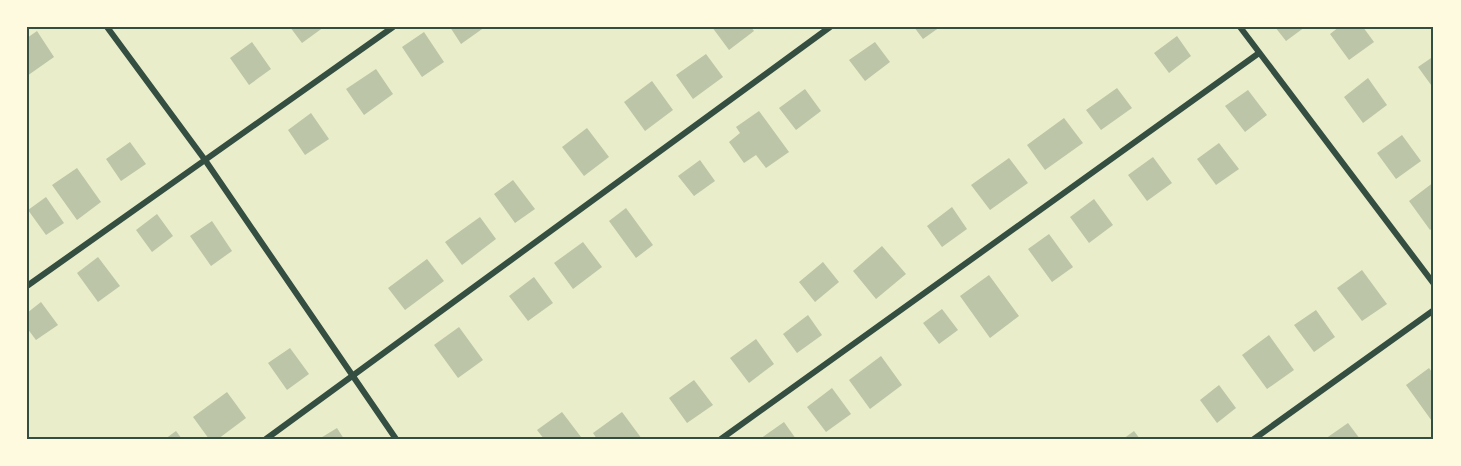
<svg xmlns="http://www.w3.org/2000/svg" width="1461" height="466" viewBox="0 0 1461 466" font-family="'DM Sans',sans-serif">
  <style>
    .building { fill: #bcc5a7 }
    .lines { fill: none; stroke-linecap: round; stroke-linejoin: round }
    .minor { stroke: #344e41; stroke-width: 6 }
    .neatline { fill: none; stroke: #344e41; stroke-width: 2 }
  </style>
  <rect width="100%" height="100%" fill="#e9edc9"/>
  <path class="building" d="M290,27H324L302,43Z
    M450,27H485L461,44Z
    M712,27H751L754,31L729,50Z
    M914,27H940L923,39Z
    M1275,27H1305L1286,41Z
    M1339,27H1363L1374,42L1349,60L1330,34Z
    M37,31L54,57L27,76V38Z
    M424,32L444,62L422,77L402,47Z
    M1177,36L1191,56L1169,73L1154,53Z
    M252,42L271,69L249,85L230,58Z
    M875,42L890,62L865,81L849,60Z
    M706,54L723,77L693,99L676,75Z
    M1434,56V89L1418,67Z
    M376,69L393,94L364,115L346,89Z
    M1368,78L1387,105L1363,123L1344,97Z
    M652,81L673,110L645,131L624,102Z
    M1117,88L1132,108L1101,130L1086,110Z
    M805,89L821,111L796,130L779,108Z
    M1248,90L1267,115L1245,132L1225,106Z
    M759,111L789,152L766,168L756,155L744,163L729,142L740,133L736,127Z
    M311,113L329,139L305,155L288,130Z
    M1064,118L1083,143L1045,170L1027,145Z
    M587,128L609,157L584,176L562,147Z
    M1402,135L1421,161L1396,179L1377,153Z
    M130,142L146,164L121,181L106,159Z
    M1219,143L1239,169L1216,185L1197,159Z
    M1153,157L1172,183L1147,201L1128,175Z
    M1009,158L1028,183L990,210L971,185Z
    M700,160L715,181L694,196L678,176Z
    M77,168L101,202L77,220L52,185Z
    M513,180L535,209L515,223L494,194Z
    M1434,182V227L1430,230L1409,201Z
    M46,197L64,223L46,235L28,210Z
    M1094,199L1113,225L1089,243L1070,217Z
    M952,207L967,229L942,247L927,226Z
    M626,208L653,245L636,258L609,221Z
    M157,214L173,236L152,252L136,230Z
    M480,217L496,239L462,265L445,242Z
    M212,221L232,251L211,266L190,236Z
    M1049,234L1073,267L1052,282L1028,249Z
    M583,242L602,267L573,289L554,263Z
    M882,246L906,274L876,299L853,271Z
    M98,257L120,286L98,302L77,273Z
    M427,259L444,281L405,310L388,288Z
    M823,262L839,282L815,302L799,282Z
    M1362,270L1387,304L1362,321L1337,288Z
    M989,275L1019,316L990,338L960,296Z
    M534,277L553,303L528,321L509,296Z
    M41,302L58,325L36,340L27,328V313Z
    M942,309L958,330L939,344L923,323Z
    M1316,310L1335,337L1314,352L1294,325Z
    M808,315L822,335L797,353L783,334Z
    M459,327L483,360L458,378L434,345Z
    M1269,335L1294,370L1267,389L1242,355Z
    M756,339L774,364L749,383L730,358Z
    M290,348L309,374L287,390L268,363Z
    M881,356L902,385L870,409L849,380Z
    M1429,368L1434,375V424L1406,385Z
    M694,380L713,405L687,423L669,398Z
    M1219,385L1236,408L1217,423L1200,400Z
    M832,388L851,414L826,432L807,407Z
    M227,392L246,418L218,439H209L193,417Z
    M562,412L581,437L577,439H544L537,430Z
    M622,412L642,439H597L593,433Z
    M784,422L796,439H760Z
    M1348,423L1360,439H1325Z
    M337,428L344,439H319Z
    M176,431L182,439H165Z
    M1134,431L1140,439H1123Z"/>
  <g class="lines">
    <path class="minor" d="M107,27L205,160L396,439
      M1240,27L1434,284
      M27,286L393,27
      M266,439L830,27
      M721,439L1259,53
      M1254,439L1434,310"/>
  </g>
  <rect width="1461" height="466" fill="none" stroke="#fefae0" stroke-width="57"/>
  <rect x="28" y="28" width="1404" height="410" class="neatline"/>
</svg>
